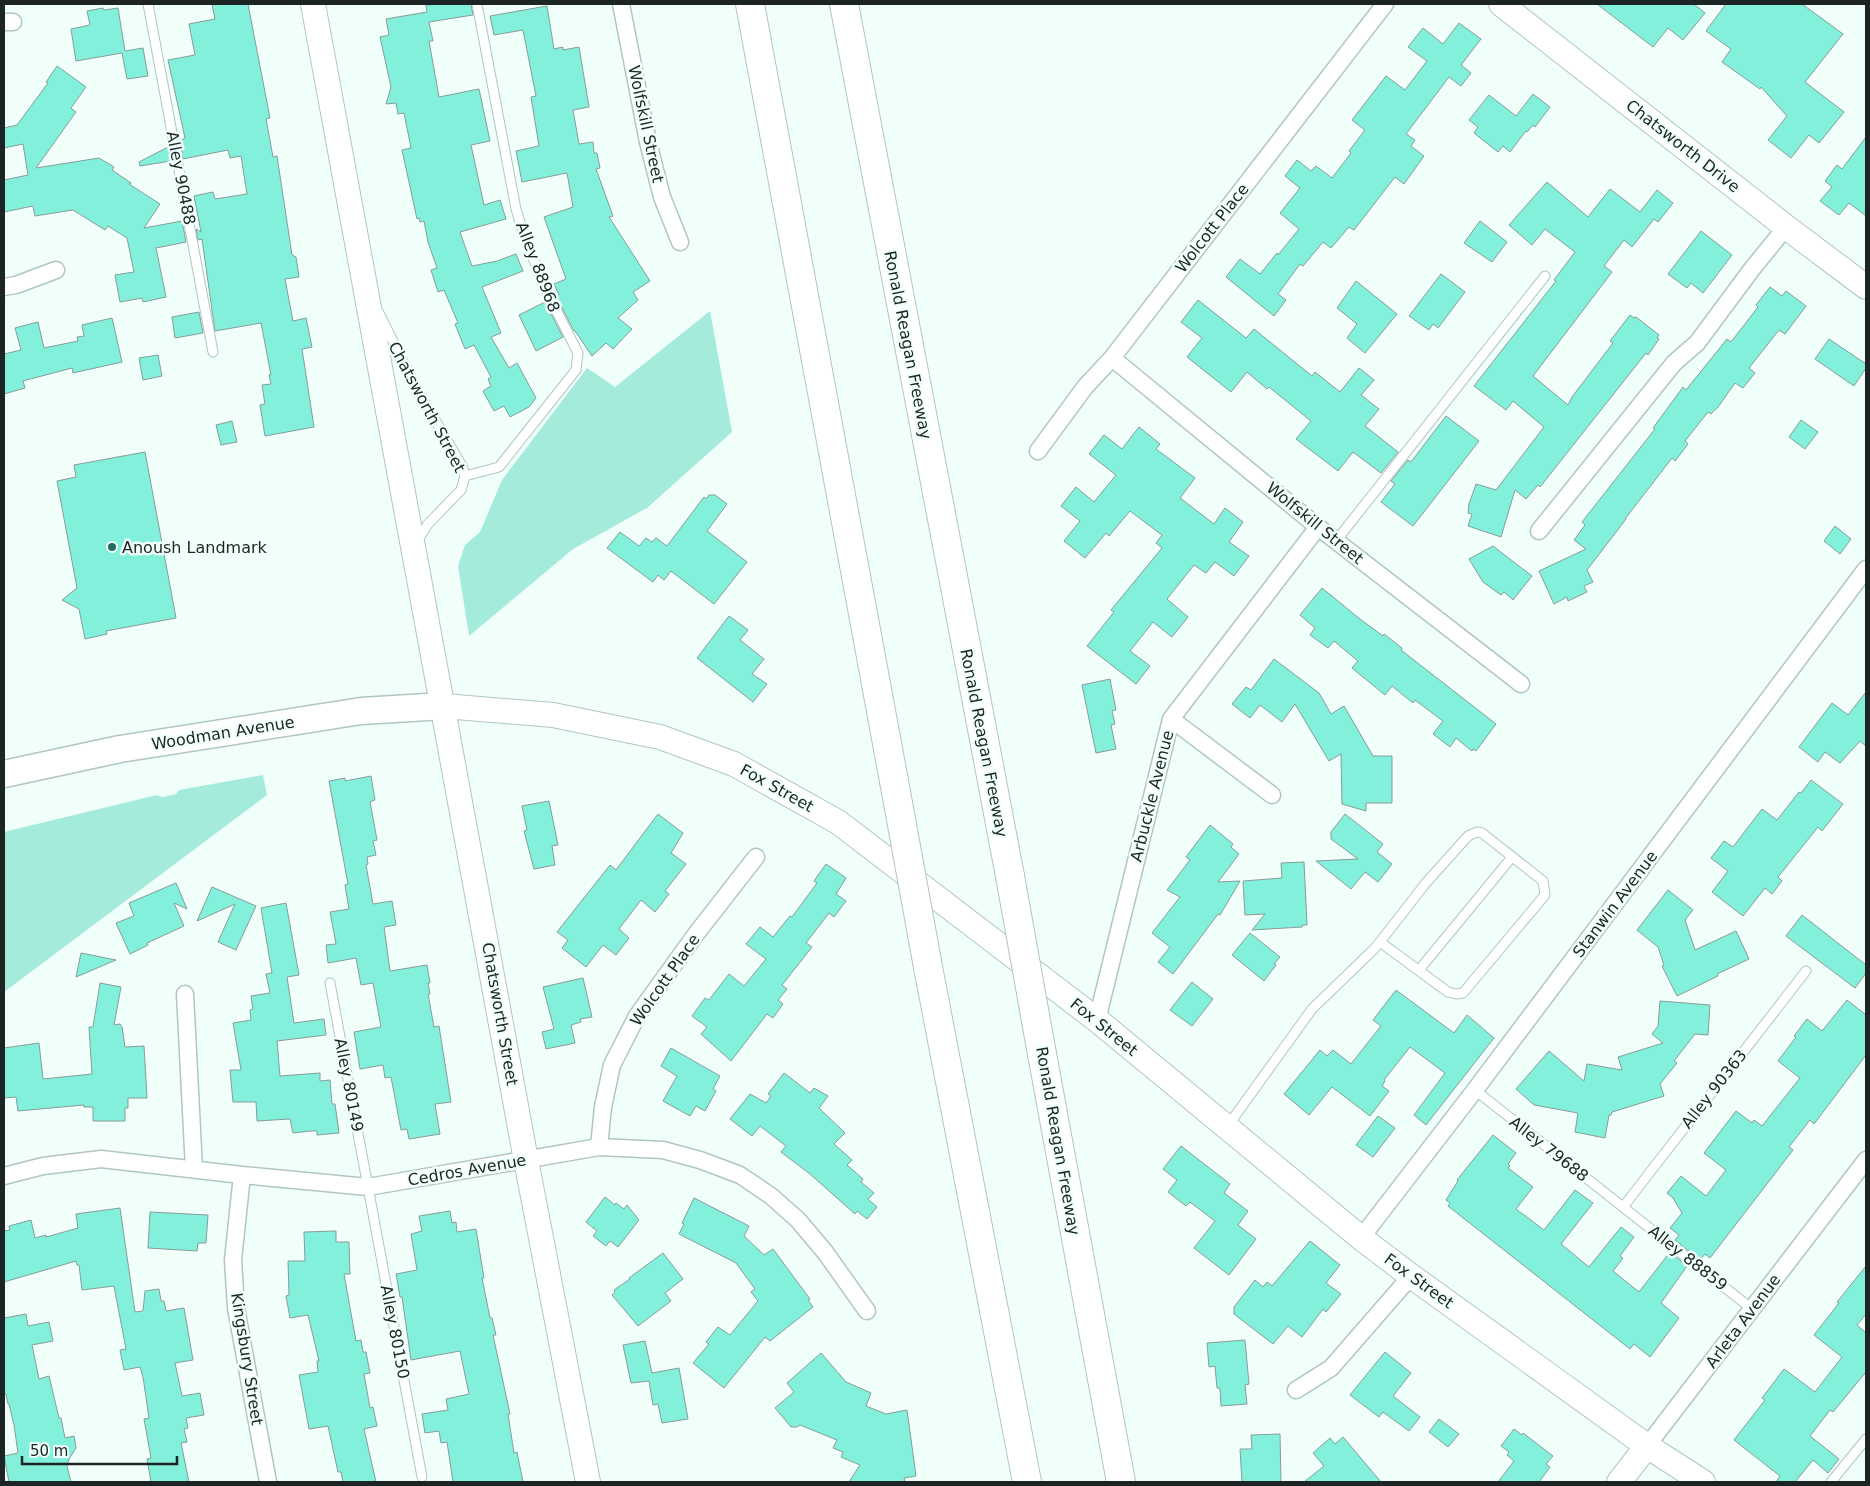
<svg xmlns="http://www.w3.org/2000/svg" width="1870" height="1486" viewBox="0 0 1870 1486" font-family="'DejaVu Sans',sans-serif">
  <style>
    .green { fill: #a5ebdc }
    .building { fill: #83f0dc; stroke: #879d98 }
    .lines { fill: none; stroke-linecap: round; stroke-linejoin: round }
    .service-casing { stroke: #b0c6c1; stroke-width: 11 }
    .minor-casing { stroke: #b0c6c1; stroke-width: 19 }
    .secondary-casing { stroke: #b0c6c1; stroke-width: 26 }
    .primary-casing { stroke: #b0c6c1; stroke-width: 29 }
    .motorway-casing { stroke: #b0c6c1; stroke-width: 30 }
    .service { stroke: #fff; stroke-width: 9 }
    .minor { stroke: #fff; stroke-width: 16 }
    .secondary { stroke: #fff; stroke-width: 24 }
    .primary { stroke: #fff; stroke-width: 26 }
    .motorway { stroke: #fff; stroke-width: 28 }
    .motorway-bridge-casing { stroke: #b0c6c1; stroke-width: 30; stroke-linecap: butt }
    .motorway-bridge { stroke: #fff; stroke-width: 28 }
    .poi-dot { fill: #246a5e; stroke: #f1fffb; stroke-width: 2 }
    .labels { text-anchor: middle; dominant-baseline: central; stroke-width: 5; stroke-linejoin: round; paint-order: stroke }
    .street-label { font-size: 16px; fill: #1d2524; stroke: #f1fffb }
    .poi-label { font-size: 16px; fill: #1d2524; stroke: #f1fffb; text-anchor: start }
  </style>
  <rect width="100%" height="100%" fill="#f1fffb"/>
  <path class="green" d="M710,311L732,432L647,508L573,549L469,636L458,566L465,545L480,532L502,480L587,368L615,387Z
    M263,775L267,795L4,992V832L157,795L162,797L176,794L179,790Z"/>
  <path class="building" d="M212,4H248L270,118L266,119L273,157L277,156L292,255L296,257L299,277L285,279L293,321L306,318L312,347L302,349L314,427L265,436L260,405L265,404L262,385L271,384L269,375H271L261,323L215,331L202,239L198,240L196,229L201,232L194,196L213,192L215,199L247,194L241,156L230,158L228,150L183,159L180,141L185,138L168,60L195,55L189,24L215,19Z
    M435,4H471L473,15L429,22L433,41H429L439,97L479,89L490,141L471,145L484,205L500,200L506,219L460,232L472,266L497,261L516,254L523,271L482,287L501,333L491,337L509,368L517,363L536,398L529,407L510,417L504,406L494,411L483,391L491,386L488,379L491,377L474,345L465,349L455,324L458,323L444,290L438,292L431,270L437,268L428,242L424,221L420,222L419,218L417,219L402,150L411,148L404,113L398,114L396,103L386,104L391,87L380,37L389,35L386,19L427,12L426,5Z
    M1597,4H1694L1705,13L1683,40L1668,28L1653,47Z
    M1726,4H1802L1843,34L1805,82L1844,112L1819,143L1809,135L1791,158L1768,140L1787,116L1761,87L1760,89L1722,62L1731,49L1706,31Z
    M547,6L554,49L563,47V50L579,47L589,107L573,110L579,144L593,142L594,153H597L600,168L596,169L613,216L609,217L650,281L633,292L638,300L618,318L632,329L613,349L606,343L592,356L575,331H574L556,296L559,295L554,284L566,279L544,217L573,207L567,173L522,182L516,151L539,146L531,97L536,96L523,30L494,35L490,16Z
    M103,8L104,10L118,8L125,51L143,48L148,76L127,79L122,53L76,61L71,29L90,25L87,11Z
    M1459,23L1481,39L1461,65L1471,73L1461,86L1449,77L1406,134L1415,140L1411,146L1424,156L1404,184L1395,177L1354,230L1349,227L1331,248L1323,242L1303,266L1300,264L1278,294L1286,300L1274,316L1226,277L1240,259L1260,274L1277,253L1278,255L1299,229L1280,213L1300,188L1285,176L1297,160L1311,171L1316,166L1332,178L1351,153L1349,151L1365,130L1352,120L1386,76L1405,90L1427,61L1408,47L1423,28L1443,44Z
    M57,66L86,87L71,108L76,112L36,168L99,158L114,167L112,170L131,183L129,184L160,204L144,228L182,221L186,242L156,248L166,297L143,302L142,298L120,302L115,275L134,272L127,238L108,226L105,230L73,210L35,216L33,206L4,212V180L28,175L23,144L4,148V128L17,125L48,83L46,82Z
    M1533,94L1550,107L1535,127L1533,125L1527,132L1526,131L1510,152L1503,146L1498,152L1474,133L1478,127L1469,120L1489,95L1516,116Z
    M1866,137V216L1849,203L1839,215L1820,201L1832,187L1825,181L1837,165L1842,169Z
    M168,147L171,161L140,166L139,162Z
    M1547,182L1588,217L1610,189L1640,212L1657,190L1673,203L1658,222L1654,219L1632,247L1624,240L1604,266L1612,272L1533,376L1568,405L1572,397L1613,343L1610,341L1630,315L1634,318L1636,317L1659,335L1657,338L1659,339L1648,355L1646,353L1540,487L1538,485L1526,499L1515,490L1501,537L1468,526L1472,514L1468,513L1469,504L1476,484L1496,490L1544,427L1513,401L1506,410L1474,386L1556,281L1554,280L1575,252L1545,229L1532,245L1509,225Z
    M1480,221L1507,242L1492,262L1464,243Z
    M1701,231L1732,255L1703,293L1691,283L1687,288L1668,274Z
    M1441,274L1465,292L1438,328L1433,324L1429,330L1409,316Z
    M1356,281L1397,314L1365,353L1347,338L1357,324L1337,308Z
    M1770,287L1782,296L1786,291L1806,306L1785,334L1779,330L1749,368L1755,373L1743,388L1735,383L1718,407L1711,414L1708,412L1685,441L1688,444L1675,461L1672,458L1625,519H1626L1587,570L1593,582L1584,586L1587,592L1568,601L1567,597L1554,604L1539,571L1586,549L1574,540L1585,525L1582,522L1655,429L1653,428L1683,387L1686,390L1727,339L1731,342L1758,307L1756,305Z
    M1198,300L1246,338L1254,329L1312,376L1315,372L1340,392L1359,368L1374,380L1361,395L1379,409L1365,426L1398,452L1381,473L1353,452L1338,471L1296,439L1311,421L1269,387L1267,389L1247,372L1231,392L1187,357L1202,338L1181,322Z
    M545,302L563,337L536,351L519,315Z
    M199,312L203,333L175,338L172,317Z
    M112,318L122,362L73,373L72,368L23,381L25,388L4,394V354L21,350L15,328L38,322L44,348L78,341L77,337L84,336L82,325Z
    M1829,339L1866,364V368L1854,386L1815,359Z
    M158,355L162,376L143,380L139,358Z
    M1446,416L1479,441L1413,526L1381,502L1395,484L1391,481L1408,460L1411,462Z
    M1801,420L1818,432L1805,449L1789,437Z
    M232,421L237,442L221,445L216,425Z
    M1139,427L1160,444L1156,449L1195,478L1180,498L1214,524L1225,508L1243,522L1229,542L1249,556L1234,576L1215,562L1206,573L1194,565L1167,599L1188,617L1172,637L1153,622L1130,651L1150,666L1136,684L1087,646L1114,612L1111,610L1162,548L1156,543L1162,535L1130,511L1109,536L1106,533L1085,558L1064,541L1080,521L1061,506L1076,487L1094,502L1116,475L1089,454L1104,435L1122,449Z
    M145,452L176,618L106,631L107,634L85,639L79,609L62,600L77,588L57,481L76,477L74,465Z
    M709,495H715L727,504L707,531L747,562L714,604L671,571L664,580L658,575L653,582L607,548L620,532L639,546L646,538L652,542L656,538L667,546L704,497L706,499Z
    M1835,526L1851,539L1840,554L1824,541Z
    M1493,546L1532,576L1513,600L1504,592L1501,595L1483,582L1469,559Z
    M1322,588L1360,619L1383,636L1384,634L1402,648L1401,650L1496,724L1476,751L1473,749L1472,751L1456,738L1450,747L1433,734L1443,721L1415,700L1413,703L1392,686L1385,695L1352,668L1358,661L1334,641L1328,648L1310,635L1315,628L1300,615Z
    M729,616L748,630L740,640L764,659L752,674L767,684L753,702L697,658Z
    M1274,659L1319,693L1331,714L1344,706L1373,756H1392V803H1366V811L1342,804L1341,754L1329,761L1295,704L1282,722L1260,705L1250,718L1232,704L1246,687L1251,690Z
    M1110,679L1116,710L1112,711L1115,724L1111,725L1116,749L1096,753L1082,685Z
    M1866,692V746L1860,741L1840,763L1825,752L1818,762L1799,747L1832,703L1848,715Z
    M371,776L375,800L370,802L377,840L373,841L376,855L367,857L368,864L366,865L373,904L392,901L396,925L384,927L390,971L427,965L430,983H428L430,994H428L434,1027L439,1026L451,1102L435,1104L440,1134L409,1139L407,1129L401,1130L391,1077L385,1078L383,1065L360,1069L354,1032L381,1027L373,983L361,985L356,958L328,963L326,945L336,944L330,912L349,909L345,885L348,884L329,781L345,778V781Z
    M1811,780L1843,804L1822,831L1818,827L1778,877L1782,881L1772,894L1765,888L1743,916L1712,892L1728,871L1711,858L1724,841L1733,847L1762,809L1777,820L1799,792L1801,793Z
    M549,801L558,845L552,846L555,865L534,869L524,831L527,830L522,806Z
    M658,814L683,833L671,853L686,864L665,891L669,894L655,912L641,900L619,929L629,938L616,955L603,945L586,967L562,948L568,940L557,932L610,865L616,870Z
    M1345,814L1383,844L1377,852L1392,864L1378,882L1365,872L1351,889L1316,861L1358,859L1331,839V832Z
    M1210,825L1233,844L1231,847L1239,854L1218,882L1240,881L1220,915L1218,914L1173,974L1158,962L1170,947L1152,933L1180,897L1167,890L1190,860L1186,857Z
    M1304,862L1307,925H1302V927L1252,930L1265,914L1245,915L1243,881L1282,878L1281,863Z
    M826,864L846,878L836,894L846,901L834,917L829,913L806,943L812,947L782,985L787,989L778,1000L783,1004L773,1018L767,1014L731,1061L701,1034L707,1027L692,1016L705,998L709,1000L729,974L744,986L766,959L746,944L760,927L773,937L790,916L792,917L817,883L814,881Z
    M176,883L187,909L174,903L184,926L147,943L148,945L130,954L116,923L134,916L129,903Z
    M212,887L256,906L236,950L218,942L235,904L197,921Z
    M1668,890L1693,910L1685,920L1695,950L1736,931L1749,959L1717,974L1718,976L1677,996L1662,966L1664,965L1658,947L1637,930Z
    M286,903L299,975L287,977L294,1023L324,1019L326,1035L277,1041L280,1076L320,1073V1081L330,1080L332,1104H335L339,1133L317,1135V1131H310L293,1133L290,1119L257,1121L256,1102H233L230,1070H241L233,1023L251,1020L250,1010L253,1009L251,996L270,993L266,974L272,973L261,908Z
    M1802,915L1866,965V973L1855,988L1786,936Z
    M1250,933L1280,957L1274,964L1276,965L1264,981L1232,955Z
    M81,953L116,960L76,977Z
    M583,978L592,1017L580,1019L581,1022L571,1025L575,1043L546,1049L542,1032L554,1029L543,987Z
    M1192,982L1213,999L1192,1026L1170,1010Z
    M100,983L121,987L114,1025L120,1024L122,1027L125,1047L144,1046L147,1098H128V1108H125V1121H93V1107H84V1105L18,1111L16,1097L4,1098V1048L39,1043L43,1079L92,1074L89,1027H93Z
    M1396,990L1454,1033L1467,1015L1494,1038L1426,1125L1414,1115L1445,1073L1410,1047L1384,1080L1385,1081L1382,1086L1389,1091L1370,1116L1332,1087L1309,1115L1284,1094L1320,1050L1327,1056L1333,1050L1351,1064L1381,1026L1373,1020Z
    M1847,1000L1866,1015V1055L1814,1124L1810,1120L1789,1147L1793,1150L1710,1258L1705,1254L1700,1260L1675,1240L1679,1235L1670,1228L1682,1213L1673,1198L1667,1193L1681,1176L1706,1196L1726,1170L1704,1153L1736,1111L1752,1123L1754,1120L1762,1126L1800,1078L1778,1061L1796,1037L1794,1036L1807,1019L1822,1031Z
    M1660,1001L1710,1005L1708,1035L1695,1034L1674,1061L1677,1063L1660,1084L1664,1096L1612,1112L1611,1115H1609L1605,1138L1575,1132L1578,1113L1534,1105L1516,1089L1549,1051L1584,1081L1587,1064L1622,1070L1618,1057L1663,1043L1652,1034L1658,1026Z
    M671,1048L720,1076L713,1089L716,1091L705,1111L696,1106L690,1116L663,1101L677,1076L661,1066Z
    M784,1073L810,1093L814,1088L828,1096L819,1108L845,1133L834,1144L852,1160L847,1165L863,1179L861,1182L874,1193L868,1199L877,1207L867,1219L857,1211L855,1214L810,1174L781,1152L786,1146L760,1126L752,1136L730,1119L750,1094L766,1103L771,1096L768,1094Z
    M1378,1116L1395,1128L1373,1157L1356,1145Z
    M1493,1135L1516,1153L1508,1164L1510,1166L1508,1168L1533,1187L1516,1209L1544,1230L1575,1190L1593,1203L1561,1244L1589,1267L1621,1227L1634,1237L1620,1256L1623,1258L1613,1271L1639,1292L1670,1252L1687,1266L1661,1303L1679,1318L1650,1357L1634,1344L1630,1349L1448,1206L1450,1203L1446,1200L1458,1181L1457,1180Z
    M1181,1146L1230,1184L1224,1193L1248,1211L1238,1225L1256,1239L1229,1275L1194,1248L1215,1221L1190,1202L1186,1206L1168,1192L1177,1180L1163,1169Z
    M605,1197L615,1205L616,1203L624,1209L627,1205L639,1220L618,1247L610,1241L606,1246L593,1236L597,1231L586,1222Z
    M694,1198L749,1226L744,1236L764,1255L773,1249L810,1299L808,1300L813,1307L770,1341L765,1337L724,1388L693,1363L709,1344L706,1342L718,1327L730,1335L758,1301L751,1292L755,1289L736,1263L679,1234L684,1224L682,1223Z
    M120,1208L135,1312L143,1311L145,1291L159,1289L161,1301H164L166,1311L184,1308L193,1360L175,1363L182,1396L200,1393L204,1415L186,1418L188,1428L184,1429L187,1442L181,1443L189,1482H151L147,1459L151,1458L144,1419L149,1418L143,1377L140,1367L124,1370L120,1350L126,1349L114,1286L82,1290L79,1265H77L76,1261L4,1282V1231L10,1230L9,1226L31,1220L35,1238L46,1235V1237L78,1228L76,1214Z
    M450,1211L452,1223L456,1222L457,1232L476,1229L484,1278H482L490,1318H492L496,1335H493L510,1414H508L514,1453L517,1452L523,1482H453L447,1442L441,1443L439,1431L425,1433L422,1414L448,1410L446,1399L469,1394L468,1389L460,1351L411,1360L402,1297H400L396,1274L417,1270L411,1234L422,1231L419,1216Z
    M150,1212L208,1215L206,1243H198L197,1251L148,1248Z
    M336,1231V1242H349L350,1274H344L356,1341L361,1340L363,1352H366L370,1373L364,1374L370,1408L373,1407L377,1426L364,1429L376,1482H343L341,1472H338L328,1426L309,1429L299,1375L318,1372L317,1361H319L308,1315L290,1318L286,1296L289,1295L288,1261H305L304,1232Z
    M1310,1241L1340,1265L1326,1283L1341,1294L1326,1312L1323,1309L1302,1337L1288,1326L1273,1344L1234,1314V1307L1255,1280L1263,1287L1267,1282L1272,1286Z
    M663,1253L683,1279L665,1293L671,1301L638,1326L612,1295L615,1292L614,1290L630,1279L629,1278Z
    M1866,1266V1314L1857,1325L1866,1333V1372L1833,1412L1830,1410L1810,1436L1839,1459L1828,1473L1813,1460L1795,1482H1776L1780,1476L1734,1440L1765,1400L1762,1398L1784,1369L1815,1392L1842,1357L1814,1335L1839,1303L1837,1302Z
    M26,1314L28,1326L49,1322L53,1341L32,1345L39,1379L49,1376L59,1418H61L65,1438L74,1436L76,1448L69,1459L67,1466L71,1482H9L4,1456L18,1453L14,1425L9,1404H8L6,1394H4V1318Z
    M1245,1340L1249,1384L1245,1385L1247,1404L1221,1406L1220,1388H1217L1215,1366L1209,1367L1207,1343Z
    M645,1341L652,1373L679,1368L688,1419L662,1423L658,1404L653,1405L649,1381L631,1383L623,1345Z
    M1385,1352L1411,1373L1393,1396L1420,1417L1409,1431L1383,1412L1379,1417L1350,1395Z
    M821,1353L846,1382L871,1393L866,1406L886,1414L907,1410L916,1476L904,1478L905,1482H849L860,1465L841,1457L843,1452L833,1448L837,1440L800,1425L797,1427H791L775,1408L794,1392L787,1383Z
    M1439,1419L1459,1434L1448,1447L1429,1432Z
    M1514,1429L1522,1435L1523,1433L1553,1456L1546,1464L1550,1467L1539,1482H1498L1514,1461L1507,1455L1509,1452L1501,1446Z
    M1280,1434L1281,1482H1242L1240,1449H1252L1251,1435Z
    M1343,1437L1381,1482H1304L1324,1466L1313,1453L1330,1438L1335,1444Z"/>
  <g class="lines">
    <g class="service-casing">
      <path id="service" d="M148,4L213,352
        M379,313L415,386L462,466L465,476L461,490L428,524L417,541
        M465,476L499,467L576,370L578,353L545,288L524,235L516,209L477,4
        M1336,541L1545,276
        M1419,970L1512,857
        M330,983L422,1477
        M1475,1090L1752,1309
        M1227,1127L1312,1009L1374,949L1380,942L1425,884L1468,836L1477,832L1482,833L1543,881L1545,895L1463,993L1456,994L1448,992L1380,942
        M1623,1207L1806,971
        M1831,1482L1866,1439"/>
    </g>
    <g class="minor-casing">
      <path id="minor" d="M621,4L648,142L662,197L680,242
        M4,22H13
        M4,287L16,285L56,270
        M1112,358L1318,527L1521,684
        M1038,451L1085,387L1112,358L1385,4
        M1539,531L1674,363L1697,343L1752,269L1786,227
        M1171,719L1272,795
        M185,994L194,1169
        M1097,1020L1171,719L1318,527
        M599,1147L603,1107L612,1065L637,1016L696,934L756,857
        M242,1175L233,1260L236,1308L268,1482
        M4,1176L43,1166L101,1159L242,1175L368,1187L599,1147L663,1150L700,1160L740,1175L771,1196L798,1220L825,1252L867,1311
        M1361,1238L1475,1090L1866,569
        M1296,1390L1331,1368L1411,1276
        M1647,1446L1866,1160"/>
    </g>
    <g class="secondary-casing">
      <path id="secondary" d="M313,4L526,1160L588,1482
        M1501,4L1786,227L1866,287
        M444,706L553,715L660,737L734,764L838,822L1097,1020L1361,1238L1411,1276L1647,1446L1703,1482
        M1619,1482L1647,1446"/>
    </g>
    <g class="primary-casing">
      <path id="primary" d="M4,774L120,749L361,711L444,706"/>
    </g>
    <g class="motorway-casing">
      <path id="motorway" d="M750,4L894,781
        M844,4L1010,876
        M928,967L1027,1482
        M1042,1054L1121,1482"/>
    </g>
    <use href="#service" class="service"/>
    <use href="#minor" class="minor"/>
    <use href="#secondary" class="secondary"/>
    <use href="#primary" class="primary"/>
    <use href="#motorway" class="motorway"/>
    <g class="motorway-bridge-casing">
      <path id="motorway-bridge" d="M894,781L928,967
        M1010,876L1042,1054"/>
    </g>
    <use href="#motorway-bridge" class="motorway-bridge"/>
  </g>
  <circle class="poi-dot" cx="112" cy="547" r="5"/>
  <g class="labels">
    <g class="street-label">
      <text transform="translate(646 124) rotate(78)">Wolfskill Street</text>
      <text transform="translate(1683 146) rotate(38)">Chatsworth Drive</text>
      <text transform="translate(181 178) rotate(79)">Alley 90488</text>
      <text transform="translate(1212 228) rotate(-52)">Wolcott Place</text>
      <text transform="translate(538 267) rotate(69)">Alley 88968</text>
      <text transform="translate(908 345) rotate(79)">Ronald Reagan Freeway</text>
      <text transform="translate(427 407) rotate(62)">Chatsworth Street</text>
      <text transform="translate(1315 523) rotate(39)">Wolfskill Street</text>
      <text transform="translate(223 733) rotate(-9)">Woodman Avenue</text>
      <text transform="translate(984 743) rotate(79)">Ronald Reagan Freeway</text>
      <text transform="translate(777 788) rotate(29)">Fox Street</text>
      <text transform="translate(1152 796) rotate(-76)">Arbuckle Avenue</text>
      <text transform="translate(1615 904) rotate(-53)">Stanwin Avenue</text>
      <text transform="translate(665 980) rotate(-55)">Wolcott Place</text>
      <text transform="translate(500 1014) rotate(80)">Chatsworth Street</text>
      <text transform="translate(1104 1027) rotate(39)">Fox Street</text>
      <text transform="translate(349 1085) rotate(79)">Alley 80149</text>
      <text transform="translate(1714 1089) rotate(-52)">Alley 90363</text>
      <text transform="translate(1058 1141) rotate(80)">Ronald Reagan Freeway</text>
      <text transform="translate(1549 1149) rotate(38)">Alley 79688</text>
      <text transform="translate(467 1170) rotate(-10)">Cedros Avenue</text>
      <text transform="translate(1688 1258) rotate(38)">Alley 88859</text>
      <text transform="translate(1419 1281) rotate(36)">Fox Street</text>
      <text transform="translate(1743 1321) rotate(-53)">Arleta Avenue</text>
      <text transform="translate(395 1332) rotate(79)">Alley 80150</text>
      <text transform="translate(247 1359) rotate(81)">Kingsbury Street</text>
    </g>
    <g class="poi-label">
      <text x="122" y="547">Anoush Landmark</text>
    </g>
  </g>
  <rect width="1870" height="1486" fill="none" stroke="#1d2524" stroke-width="10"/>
  <path d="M22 1456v8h155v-8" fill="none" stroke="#1d2524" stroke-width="2.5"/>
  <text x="30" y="1456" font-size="15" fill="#1d2524" stroke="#f1fffb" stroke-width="4" paint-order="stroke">50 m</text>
</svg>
